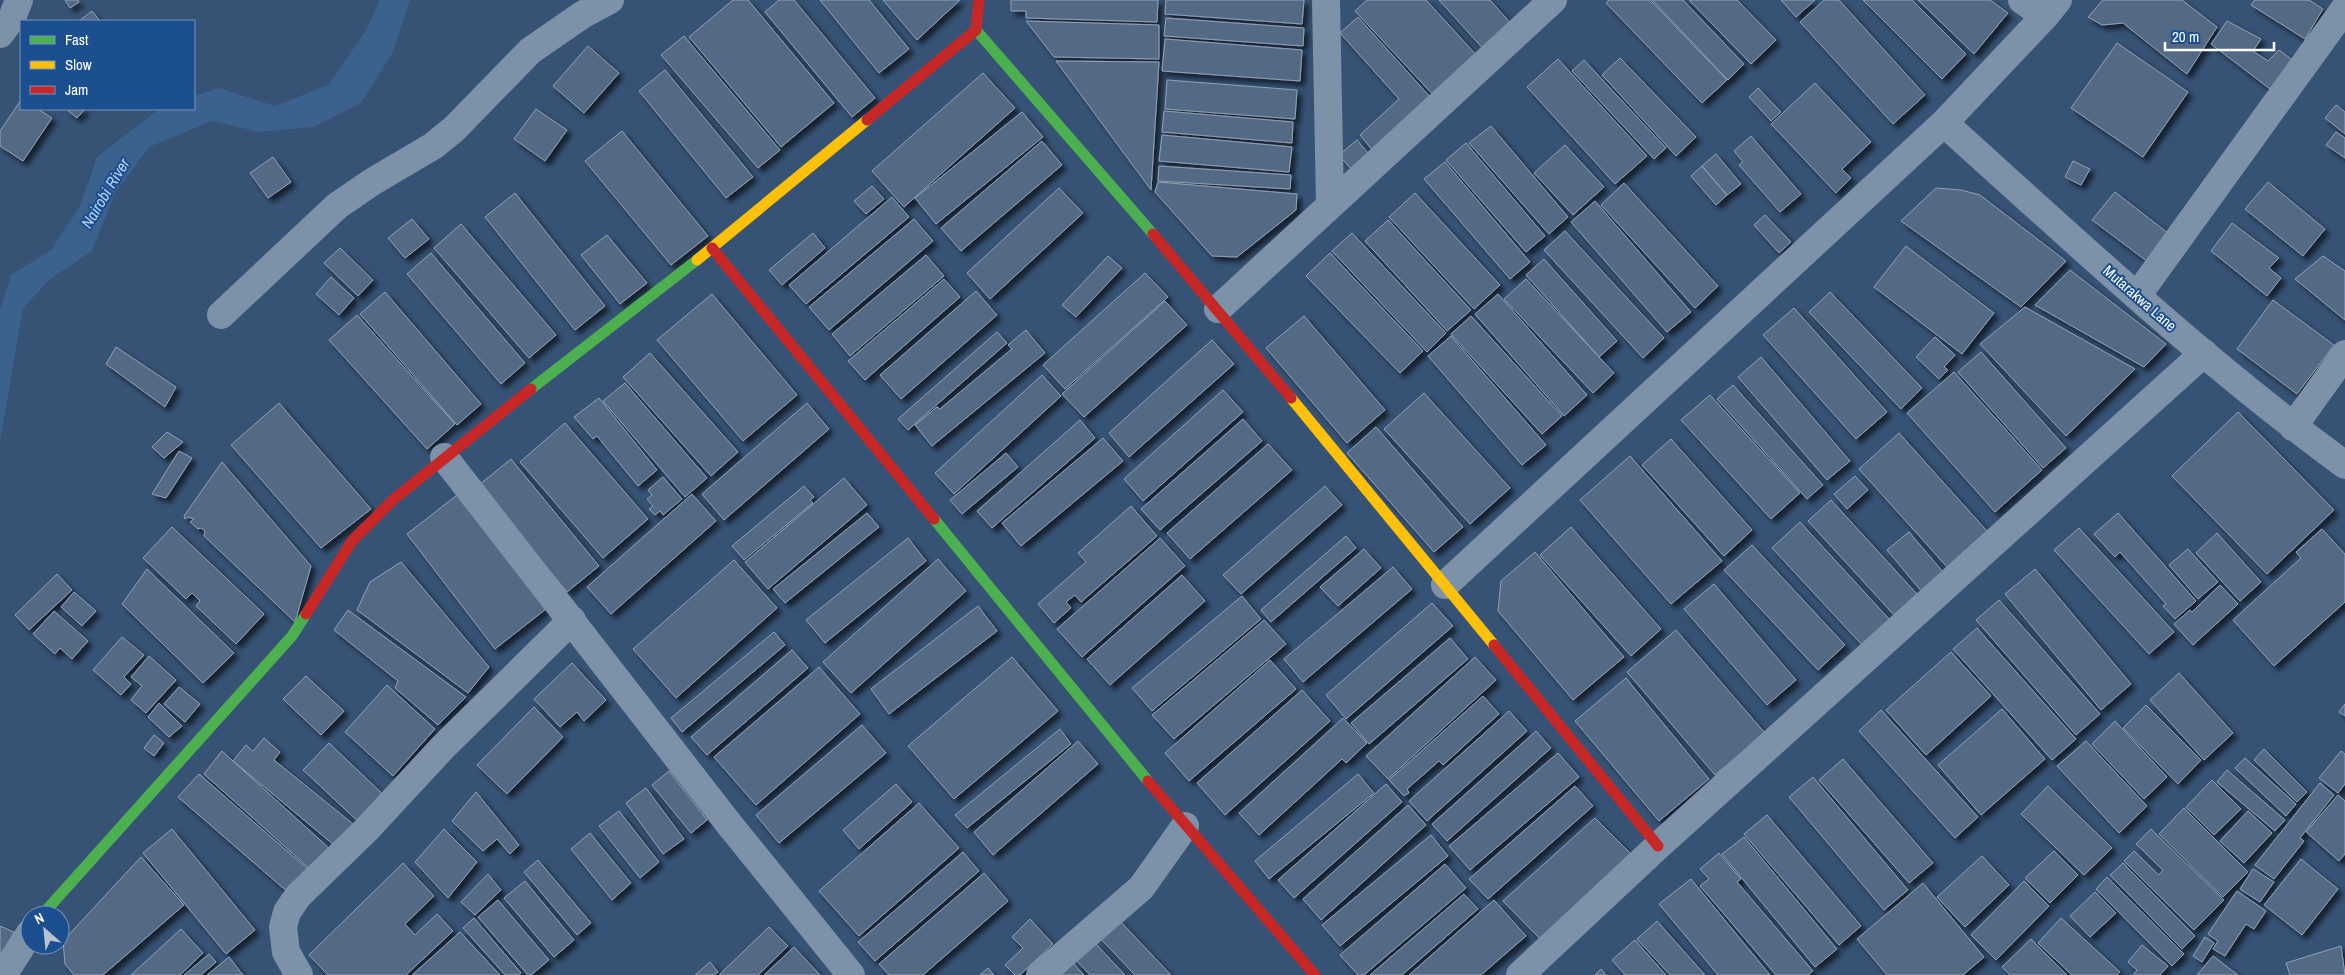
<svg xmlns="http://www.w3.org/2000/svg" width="2345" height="975" viewBox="0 0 2345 975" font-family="'Archivo Narrow',sans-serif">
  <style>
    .water { fill: #3b618d }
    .building { fill: #526984; stroke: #92a2b6; filter: url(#shadow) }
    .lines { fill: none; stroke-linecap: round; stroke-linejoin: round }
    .street { stroke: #7d92a8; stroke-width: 28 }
    .fast { stroke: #4caf50; stroke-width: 11 }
    .slow { stroke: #ffc107; stroke-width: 11 }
    .jam { stroke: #c62828; stroke-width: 11 }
    .labels { text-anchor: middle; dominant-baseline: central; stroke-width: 4; stroke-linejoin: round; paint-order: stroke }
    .street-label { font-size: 15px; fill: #fff; stroke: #1b4f8f }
    .water-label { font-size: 16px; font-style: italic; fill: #b5d3f5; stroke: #1b4f8f }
  </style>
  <defs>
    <filter id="shadow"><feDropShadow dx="4.5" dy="4.5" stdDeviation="2.5" flood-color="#0009"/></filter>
  </defs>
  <rect width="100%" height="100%" fill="#365274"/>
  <path class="water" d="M380,0H410L393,52L361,103L314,127L259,132L212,121L149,147L115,193L92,251L49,280L23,309L0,441V310L11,275L51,250L80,206L97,157L159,109H194V96L219,88L275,106L328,85L365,32Z"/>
  <path class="building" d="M65,0H78L79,2L70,8Z
    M733,0H748L834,103L781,147L689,37Z
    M779,0H794L875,98L852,117L765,12Z
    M820,0H869L909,49L879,73Z
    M883,0H960L917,40Z
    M1011,0H1158L1157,22L1026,18V11H1011Z
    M1166,0H1304L1302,24L1165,14Z
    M1367,0H1426L1479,58L1436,98L1355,11Z
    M1439,0H1490L1514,27L1486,52Z
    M1609,0H1650L1727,80L1702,103L1606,3Z
    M1652,0H1683L1744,64L1728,80Z
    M1689,0H1737L1776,40L1751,64Z
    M1781,0H1815L1796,17Z
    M1824,0H1839L1925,95L1893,124L1800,22Z
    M1863,0H1912L1966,54L1942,79Z
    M1918,0H1990L2008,13L1974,54Z
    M2103,0H2182L2217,27L2187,74L2123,23L2102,25L2088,17Z
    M2255,0H2309L2323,9L2305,39L2251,5Z
    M92,11L100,21H79Z
    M1358,17L1432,99L1374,152L1360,135L1399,99L1340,33Z
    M1166,18L1304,28L1303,46L1164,36Z
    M1026,21L1159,25V59L1054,57Z
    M2227,21L2261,39L2253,51L2268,61L2279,50L2294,61L2270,89L2211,44Z
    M684,36L780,150L758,168L661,55Z
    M1165,39L1302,50L1300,81L1162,71Z
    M2117,43L2188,92L2143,157L2071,108Z
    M588,46L619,73L584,113L553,86Z
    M1620,58L1696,137L1676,156L1602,75Z
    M1558,59L1647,156L1615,184L1527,87Z
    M1584,60L1666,148L1654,159L1572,71Z
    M1056,61L1159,62L1151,190Z
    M665,70L753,177L726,198L639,91Z
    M983,73L1015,108L904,207L872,171Z
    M1167,80L1297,90L1295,119L1165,109Z
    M1815,83L1871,142L1842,169L1851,178L1836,193L1771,124Z
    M1758,88L1781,112L1771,121L1749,97Z
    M21,100V109H38L52,118L23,161L0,146V131Z
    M2336,105L2345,112V134L2325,118Z
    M66,109H85L77,118Z
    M536,109L567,130L545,161L514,139Z
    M1164,111L1293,122L1292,143L1162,132Z
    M1022,112L1043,137L936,224L915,198Z
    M1491,126L1568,217L1549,234L1469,143Z
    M622,131L708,236L671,265L585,161Z
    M2336,132L2345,138V158L2326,145Z
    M1162,135L1292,147L1289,172L1159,161Z
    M1751,136L1801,194L1780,212L1739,165L1743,162L1734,151Z
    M1357,140L1374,160L1356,175L1339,155Z
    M1042,141L1062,165L961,251L941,228Z
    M1466,143L1545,236L1526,252L1446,160Z
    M1565,145L1604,187L1573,215L1534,173Z
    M1716,154L1741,184L1727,195L1702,166Z
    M273,157L291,182L268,198L250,173Z
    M2073,161L2090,169L2081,185L2065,177Z
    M1445,162L1530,262L1510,279L1424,179Z
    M1159,166L1291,175L1290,189L1158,181Z
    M1702,166L1727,195L1716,205L1691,176Z
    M1158,182L1297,194L1296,210L1237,257L1212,256L1155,192Z
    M2268,182L2325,229L2303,256L2245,209Z
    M1624,183L1718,286L1695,308L1601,205Z
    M872,186L884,199L866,214L854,201Z
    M1059,188L1083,213L990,299L967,273Z
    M1936,188L1961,190L1980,195L2066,261L2021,307L1901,221Z
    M2115,192L2173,237L2152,265L2092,220Z
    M515,193L605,306L575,330L485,217Z
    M1415,193L1500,285L1474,309L1389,217Z
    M892,197L909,217L806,304L789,285Z
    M1595,201L1691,312L1667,332L1571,222Z
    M1765,215L1791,242L1779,253L1754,225Z
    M412,219L429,239L405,258L388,238Z
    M914,219L933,241L829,330L809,307Z
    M1388,220L1471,310L1447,331L1365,241Z
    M2232,223L2279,258L2269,268L2281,278L2267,296L2211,251Z
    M461,224L556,335L529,358L434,248Z
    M1565,231L1664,338L1643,358L1544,250Z
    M813,233L825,248L782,285L769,270Z
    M1352,233L1446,333L1427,352L1332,251Z
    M607,235L647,283L620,304L581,255Z
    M1906,246L1994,313L1962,354L1874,287Z
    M340,248L373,280L358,296L324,263Z
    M431,253L525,363L501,384L407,274Z
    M1330,253L1423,351L1400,373L1306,276Z
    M926,255L944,276L850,356L832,334Z
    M1108,256L1122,268L1076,317L1062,305Z
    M2323,256L2345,271V320L2295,279Z
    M1544,259L1617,341L1599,357L1526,275Z
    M2070,270L2166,344L2144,367L2035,305Z
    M1145,273L1168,297L1065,389L1043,365Z
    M331,277L354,298L339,315L316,294Z
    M944,279L960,297L865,380L848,361Z
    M1526,279L1614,373L1593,393L1504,299Z
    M976,291L997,315L901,399L880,375Z
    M385,292L481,404L457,425L360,314Z
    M1830,292L1922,388L1901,409L1809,312Z
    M712,294L797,395L743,441L657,340Z
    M1498,294L1587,395L1564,416L1475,314Z
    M2273,300L2334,345L2297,394L2237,349Z
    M1165,301L1187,325L1084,417L1062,394Z
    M2025,307L2135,369L2066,436L1980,344Z
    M1794,308L1887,412L1856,439L1763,335Z
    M357,315L455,424L427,449L329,340Z
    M1304,316L1385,410L1347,443L1266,348Z
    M1471,316L1562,416L1542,434L1451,334Z
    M1026,330L1045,353L932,446L915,425L937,407L940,409L1012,349L1008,345Z
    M997,332L1007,343L908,430L898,419Z
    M1451,336L1546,445L1522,465L1428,356Z
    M1935,337L1955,355L1944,367L1948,370L1939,379L1916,357Z
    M1212,340L1234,364L1129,457L1109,433Z
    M116,347L176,387L165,407L106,364Z
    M1981,352L2066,448L2043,468L1958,372Z
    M650,353L738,452L711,476L623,377Z
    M1761,357L1850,461L1827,480L1738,377Z
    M1954,372L2042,470L1995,512L1907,413Z
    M1042,375L1061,396L954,494L935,473Z
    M625,383L707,478L685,497L603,401Z
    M1733,385L1823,485L1807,499L1717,399Z
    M1223,390L1243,412L1143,501L1124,479Z
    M1424,393L1510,488L1470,524L1384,429Z
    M1710,395L1800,493L1771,519L1681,420Z
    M599,398L657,470L638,486L597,436L593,439L574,417Z
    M279,403L371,509L321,548L231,445Z
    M807,403L829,429L724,520L702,494Z
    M2238,412L2334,510L2267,574L2172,476Z
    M1243,419L1262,441L1160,530L1141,509Z
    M1080,420L1095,438L992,528L977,511Z
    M565,423L648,519L603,558L520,462Z
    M1376,427L1463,527L1434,552L1347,453Z
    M167,432L183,442L164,458L152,447Z
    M1899,433L1987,531L1947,567L1859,469Z
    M1103,438L1123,461L1021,546L1002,523Z
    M1671,439L1752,530L1724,556L1642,465Z
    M1268,444L1292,470L1190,559L1167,533Z
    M179,451L192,458L166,498L152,494Z
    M1006,453L1018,467L962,514L950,500Z
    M1630,456L1722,561L1671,604L1580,500Z
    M511,459L599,566L567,592L479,485Z
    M222,462L311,566L295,622L204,536L205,531L201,528L198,529L190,522L194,519L188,517L185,519L184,516Z
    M1855,476L1868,490L1847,509L1834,494Z
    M663,477L682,499L663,515L660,511L655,515L649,509L653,506L647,499L652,495L648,490Z
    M844,478L867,505L768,589L745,562Z
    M804,486L814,497L810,500L813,503L744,560L732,546Z
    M1325,486L1342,505L1241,594L1223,575Z
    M692,494L716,521L611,614L587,587Z
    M457,495L546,609L495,649L407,534Z
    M1831,500L1917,594L1894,615L1808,521Z
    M1131,506L1157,536L1081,602L1075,595L1066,602L1071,608L1054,623L1038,604L1086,562L1078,553Z
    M867,513L879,527L785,603L773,589Z
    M2118,513L2196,601L2175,619L2163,606L2166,604L2120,552L2115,557L2094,534Z
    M1800,522L1890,620L1862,645L1772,548Z
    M172,527L264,614L236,644L196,606L200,601L192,593L186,599L143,558Z
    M1571,527L1661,629L1631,656L1540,555Z
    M2079,528L2174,632L2149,654L2054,550Z
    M2322,529L2345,554V602L2274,666L2233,620L2301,558L2296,552Z
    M1909,532L1944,573L1922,592L1887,550Z
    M2217,533L2261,582L2240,601L2196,553Z
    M1346,536L1356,548L1271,622L1261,610Z
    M908,538L926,561L825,643L806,620Z
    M1160,538L1185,566L1082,657L1057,629Z
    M1752,545L1845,645L1818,670L1724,570Z
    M1364,549L1381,568L1338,606L1320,587Z
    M2188,549L2218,582L2198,599L2169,565Z
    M1535,552L1624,657L1573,700L1498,611L1501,581Z
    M938,559L966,591L851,693L823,662Z
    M734,560L777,608L676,698L633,649Z
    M401,562L489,667L468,693L357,610L370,582Z
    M1393,567L1412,589L1303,682L1284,659Z
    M147,569L234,653L203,683L122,604Z
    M2035,569L2131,684L2101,710L2005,594Z
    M57,574L72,590L29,630L15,615Z
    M1182,575L1205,601L1110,685L1087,659Z
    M1714,584L1796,680L1767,705L1684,609Z
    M2220,585L2238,604L2193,645L2174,624L2190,610L2192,612Z
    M74,592L96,611L82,626L61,607Z
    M1242,596L1261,619L1152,711L1132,688Z
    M1999,600L2100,714L2076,735L1976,620Z
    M1432,603L1453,626L1346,719L1326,695Z
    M978,606L997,631L889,714L871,689Z
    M348,610L466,697L438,725L395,688L398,681L334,630Z
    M54,611L88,641L72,659L60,648L55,654L33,634Z
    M1264,620L1286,644L1174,739L1152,715Z
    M1977,628L2076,739L2052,760L1953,649Z
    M1676,630L1765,733L1715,775L1627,672Z
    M774,632L785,645L682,732L671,718Z
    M122,637L144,655L124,677L131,684L121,695L93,670Z
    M1450,638L1468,659L1369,744L1351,723Z
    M792,650L808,668L707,755L691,737Z
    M1951,652L1991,696L1926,755L1886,710Z
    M149,656L176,680L146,713L131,700L142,686L131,677Z
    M1012,657L1058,711L954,799L908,746Z
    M1475,657L1496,680L1388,779L1366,756Z
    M1270,660L1296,689L1189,781L1165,753Z
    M572,663L606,700L584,721L577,712L560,727L534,699Z
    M819,667L860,714L756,805L714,757Z
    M2179,673L2233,733L2204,760L2150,700Z
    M306,676L344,711L321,735L283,699Z
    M1626,678L1709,779L1659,821L1575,721Z
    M387,685L435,729L393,776L345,732Z
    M179,687L200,704L185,722L164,704Z
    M1302,690L1330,721L1225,815L1197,783Z
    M1483,696L1499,714L1443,765L1439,761L1407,789L1409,793L1404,796L1389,780Z
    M159,703L182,726L169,737L148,717Z
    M2345,704V716L2339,712Z
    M2146,705L2201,760L2178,784L2123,728Z
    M534,707L563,737L507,794L477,765Z
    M2002,709L2045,759L1981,815L1938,765Z
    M1881,710L1978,817L1955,838L1859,731Z
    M1509,711L1527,731L1427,821L1409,801Z
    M1343,718L1367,743L1346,763L1342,759L1259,835L1239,813Z
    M2115,721L2167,777L2144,799L2092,744Z
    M862,725L886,753L779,843L756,815Z
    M1060,729L1071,744L967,828L955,815Z
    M1536,731L1551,748L1447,841L1432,824Z
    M154,735L164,743L154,756L144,748Z
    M264,738L280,752L274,760L358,828L340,850L233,761L246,745L253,751Z
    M1078,741L1098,764L993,855L974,832Z
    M2086,741L2147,806L2119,833L2057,766Z
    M329,743L390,801L365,828L303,770Z
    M2264,749L2307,792L2297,802L2254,760Z
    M222,751L330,849L312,871L204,774Z
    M2341,751L2345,754V784L2338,793L2319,778Z
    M1558,753L1579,777L1470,870L1449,846Z
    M2245,758L2296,804L2286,816L2235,768Z
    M1843,759L1933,863L1909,883L1819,780Z
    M2227,770L2285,820L2275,831L2217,782Z
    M669,771L707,820L691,833L652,785Z
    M199,774L310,871L290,894L178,797Z
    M1358,774L1374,793L1269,879L1255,861Z
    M1813,777L1908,890L1884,910L1789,797Z
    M2212,780L2241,809L2214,835L2186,807Z
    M2320,783L2334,795L2300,838L2304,841L2274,879L2255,865Z
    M896,784L912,802L859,849L843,830Z
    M1386,784L1402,802L1294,898L1278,880Z
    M1575,786L1593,806L1488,899L1469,879Z
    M2048,786L2112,848L2084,875L2021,814Z
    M646,788L684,839L663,854L626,803Z
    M476,792L519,845L510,854L497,839L483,851L452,821Z
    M2338,795L2345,801V854L2339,861L2306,832Z
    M919,803L959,848L859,936L819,891Z
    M1408,805L1426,825L1321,920L1303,899Z
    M2184,808L2248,872L2223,897L2159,834Z
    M619,811L659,862L640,878L599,826Z
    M2248,811L2272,833L2244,863L2220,841Z
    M1767,815L1861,926L1839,945L1744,834Z
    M1595,818L1632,855L1542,941L1503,901Z
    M172,829L255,930L226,954L143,853Z
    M444,829L477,862L448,898L415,862Z
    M2151,829L2224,900L2194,930L2124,861L2134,851L2159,875L2163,870L2136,844Z
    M590,833L631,883L612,900L571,849Z
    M1431,835L1448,856L1340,946L1322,925Z
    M1744,837L1837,949L1815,967L1722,854Z
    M2054,851L2078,875L2050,903L2025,878Z
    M963,852L979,871L875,961L858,942Z
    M1719,853L1741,879L1737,882L1813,971L1808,975H1776L1700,886L1709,879L1700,869Z
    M1982,856L2009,885L1965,927L1937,897Z
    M141,857L184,905L103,975H74L65,964L63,941Z
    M2301,859L2338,889L2302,935L2264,905Z
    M538,860L591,923L577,935L524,872Z
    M403,863L434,896L405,924L415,935L437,914L453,931L406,975H328L309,955Z
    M2123,863L2195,936L2182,949L2110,875Z
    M1445,864L1466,888L1364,975H1358L1340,955Z
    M2253,869L2274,882L2260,902L2240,889Z
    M984,873L1008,901L923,975H889L879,964Z
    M488,874L501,890L475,915L461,902Z
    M2107,877L2184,954L2172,966L2096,889Z
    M1691,879L1770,975H1718L1659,904Z
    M525,881L574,940L554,957L504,898Z
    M2024,881L2049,906L1996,960L1971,935Z
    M1923,883L1984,957L1963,975H1887L1857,939Z
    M2237,891L2266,911L2254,929L2246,924L2225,956L2213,949L2218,941L2208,934Z
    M2095,892L2116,913L2090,937L2070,916Z
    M1464,894L1478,909L1402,975H1370Z
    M498,900L549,960L531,975H528L478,917Z
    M1494,900L1526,936L1481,975H1409Z
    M474,918L521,973L519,975H505L463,928Z
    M2061,918L2120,972L2117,975H2072L2038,943Z
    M1030,919L1053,944L1020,975H1015L1005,965L1023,948L1012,937Z
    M1119,920L1171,975H1135L1100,938Z
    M1657,921L1705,975H1670L1637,939Z
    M0,926L14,932L0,960Z
    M769,927L788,946L758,975H719Z
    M181,929L203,953L180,975H131Z
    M460,932L500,975H412Z
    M2205,937L2214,943L2202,962L2193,956Z
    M2031,939L2067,975H2010L2002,967Z
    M1635,940L1666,975H1625L1612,960Z
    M1095,943L1125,975H1090L1077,961Z
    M2142,945L2168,966L2160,975H2133L2137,970L2128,962Z
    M2341,946L2345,975H2290L2286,963Z
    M794,947L820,975H764Z
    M209,954L216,962L201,975H184Z
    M2213,956L2238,975H2197Z
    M229,957L243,975H207Z
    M710,962L718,972L714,975H695Z
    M1073,963L1084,975H1060Z
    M988,968L994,975H980Z
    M1601,969L1606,975H1595Z"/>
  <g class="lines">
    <path class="street" d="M1326,0L1330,204
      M2022,0L2045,16
      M0,34L12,18L19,0
      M1944,123C2074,240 2203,361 2345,465
      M2137,296L2345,8
      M1218,309L1553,0
      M221,315L337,206L372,182L433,146L454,129L530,51L582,15L610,0
      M2293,427L2345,354
      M444,457L729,824L851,975
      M1445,585L1944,123L2045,16L2058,0
      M3,975L30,933
      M299,975L286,952L283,927L287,912L298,896L367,829L443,747L572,620
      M1040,975L1141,888L1185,826
      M1520,975L1658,846L2204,353"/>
    <path class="fast" d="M976,30L1153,234
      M531,389L697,260
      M934,519L1148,781
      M42,915L292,636L306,614"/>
    <path class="slow" d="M697,260L867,120
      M1291,398L1494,645"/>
    <path class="jam" d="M867,120L976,30L979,0
      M1153,234L1291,398
      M712,248L934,519
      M306,614L352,541L394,499L531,389
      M1494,645L1658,846
      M1148,781L1315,975"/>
  </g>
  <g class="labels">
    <g class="street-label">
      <text transform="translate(2140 298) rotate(41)">Mutarakwa Lane</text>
    </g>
    <g class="water-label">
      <text transform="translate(105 193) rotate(-59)">Nairobi River</text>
    </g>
  </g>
  <rect x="20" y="20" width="175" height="90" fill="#1b4f8f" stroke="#7695bc"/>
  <rect x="30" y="36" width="25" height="8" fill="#4caf50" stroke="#7695bc"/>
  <text x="65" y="45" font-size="15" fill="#ffffff">Fast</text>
  <rect x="30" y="61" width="25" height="8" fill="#ffc107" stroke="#7695bc"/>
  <text x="65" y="70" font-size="15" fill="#ffffff">Slow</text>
  <rect x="30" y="86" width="25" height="8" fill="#c62828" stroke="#7695bc"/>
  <text x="65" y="95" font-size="15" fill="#ffffff">Jam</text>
  <g transform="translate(45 930) rotate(333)"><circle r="24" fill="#1b4f8f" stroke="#7695bc"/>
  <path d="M0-4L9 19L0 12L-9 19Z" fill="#b9c2ce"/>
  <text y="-8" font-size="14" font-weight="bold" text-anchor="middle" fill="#ffffff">N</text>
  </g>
  <path d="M2165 42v8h109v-8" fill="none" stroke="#ffffff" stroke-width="2.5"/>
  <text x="2172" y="42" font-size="15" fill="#ffffff" stroke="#1b4f8f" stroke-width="4" paint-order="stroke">20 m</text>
</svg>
